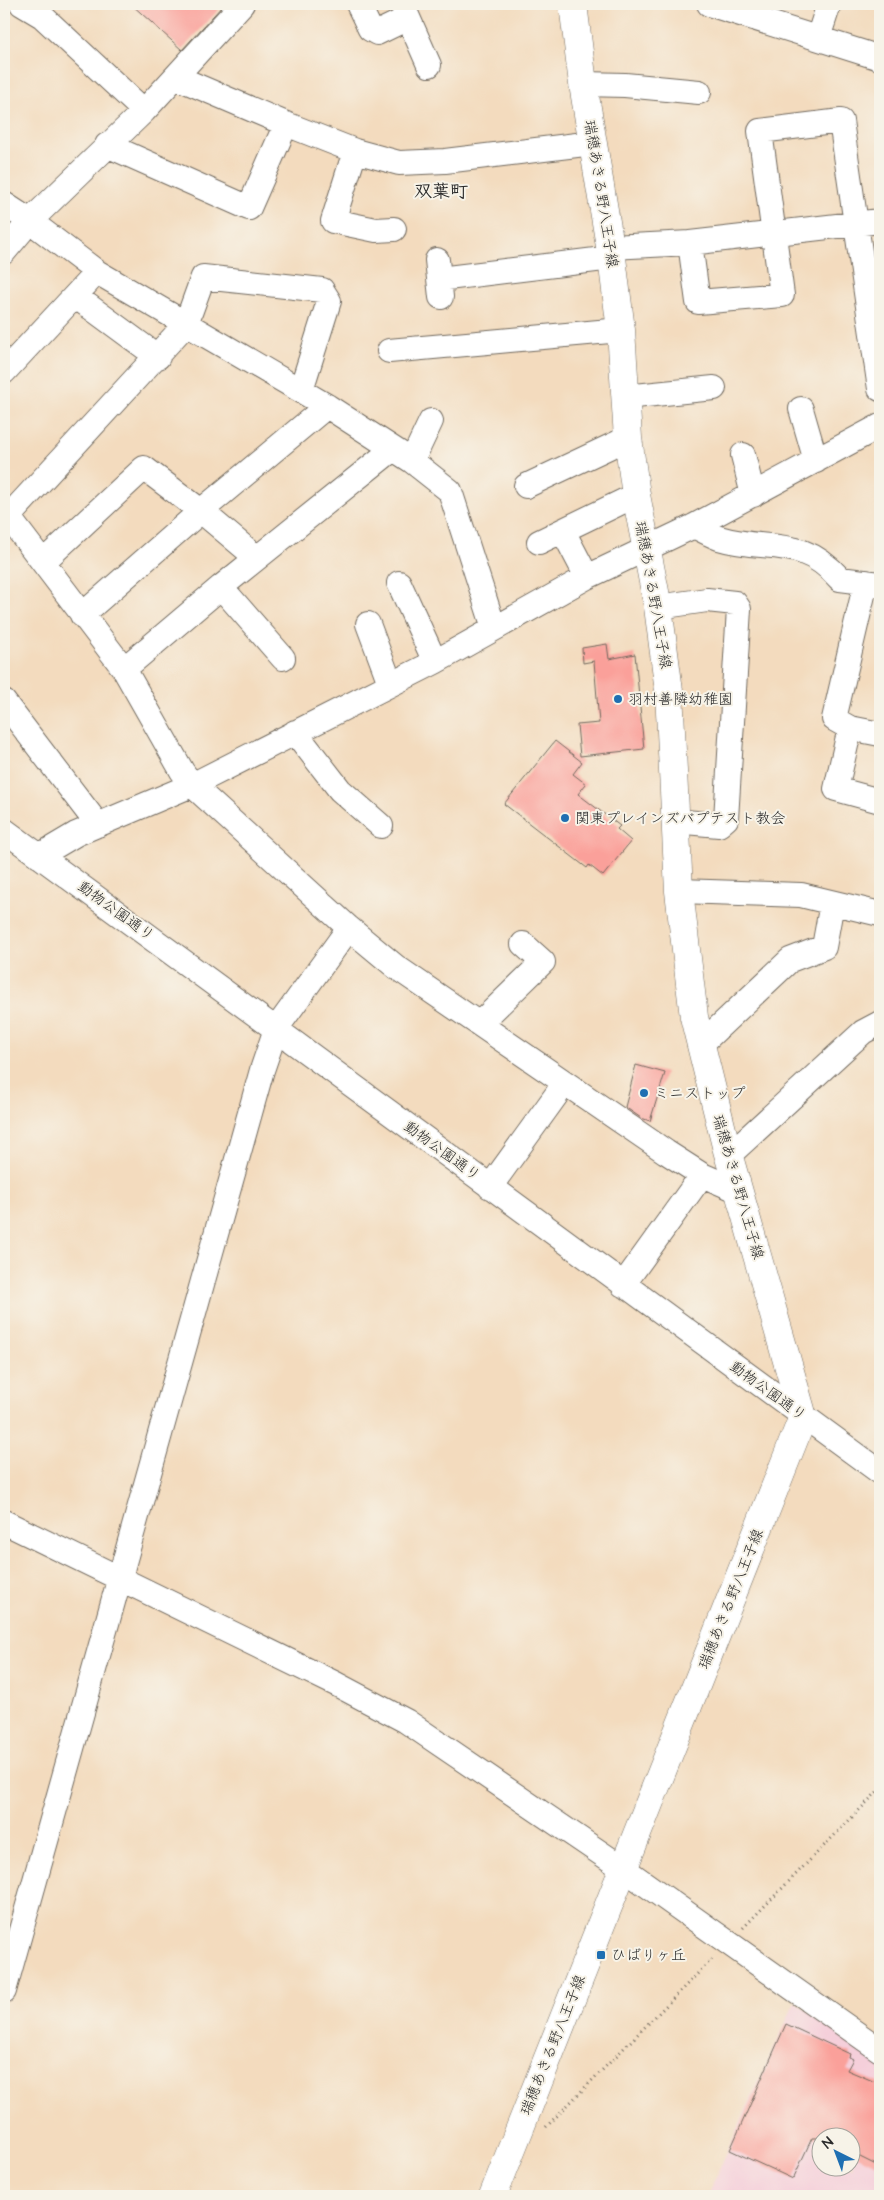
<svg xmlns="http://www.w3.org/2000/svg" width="884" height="2200" viewBox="0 0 884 2200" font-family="'Architects Daughter','Klee One',sans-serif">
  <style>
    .built { fill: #f5cfda; fill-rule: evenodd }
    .building { fill: #faa09a }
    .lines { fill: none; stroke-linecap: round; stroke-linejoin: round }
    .minor-casing { stroke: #71695e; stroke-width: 26 }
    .major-casing { stroke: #71695e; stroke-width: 29 }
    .path { stroke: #71695e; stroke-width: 3; stroke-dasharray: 1 4; stroke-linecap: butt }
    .minor { stroke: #fff; stroke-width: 24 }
    .major { stroke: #fff; stroke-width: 28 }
    .poi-dot { fill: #1f6fb2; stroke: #f7f3e8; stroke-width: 2 }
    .labels { text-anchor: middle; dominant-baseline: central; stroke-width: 4; stroke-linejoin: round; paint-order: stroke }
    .street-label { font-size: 15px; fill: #2b2b2b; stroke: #f7f3e8 }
    .poi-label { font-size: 15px; fill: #2b2b2b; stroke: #f7f3e8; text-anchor: start }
    .quarter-label { font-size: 18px; font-weight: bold; fill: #2b2b2b; stroke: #f7f3e8 }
  </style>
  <rect width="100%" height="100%" fill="#f7f3e8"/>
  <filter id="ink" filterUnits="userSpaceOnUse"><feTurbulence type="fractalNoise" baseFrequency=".02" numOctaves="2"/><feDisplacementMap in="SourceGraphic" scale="10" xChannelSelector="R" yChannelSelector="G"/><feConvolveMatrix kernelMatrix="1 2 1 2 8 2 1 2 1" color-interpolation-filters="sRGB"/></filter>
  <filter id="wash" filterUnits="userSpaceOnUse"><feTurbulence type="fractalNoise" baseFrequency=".0096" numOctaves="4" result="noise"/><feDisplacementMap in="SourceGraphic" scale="20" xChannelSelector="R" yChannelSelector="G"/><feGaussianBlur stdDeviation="1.12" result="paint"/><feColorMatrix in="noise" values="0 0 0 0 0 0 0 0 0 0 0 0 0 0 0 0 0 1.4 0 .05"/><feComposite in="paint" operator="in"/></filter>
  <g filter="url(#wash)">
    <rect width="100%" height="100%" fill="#f3dbbe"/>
    <path class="built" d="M795,2002L880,2062V2196H707ZM822,2138H852V2168H822Z"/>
    <g id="blocks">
      <path class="building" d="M131,4H224L182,50Z
        M607,644L609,659L635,654L644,749L580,756L577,725L599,723L594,661L583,663L582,648Z
        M555,741L582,762L573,774L586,784L578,794L620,826L617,829L631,841L603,876L589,865L587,868L504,804Z
        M636,1065L665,1073L650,1121L641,1118L625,1107Z
        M786,2024L850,2054L849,2057L853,2059L847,2070L880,2084V2167L852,2153V2138H812L793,2179L730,2150Z"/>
    </g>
  </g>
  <g filter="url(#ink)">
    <use href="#blocks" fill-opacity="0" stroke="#71695e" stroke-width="1"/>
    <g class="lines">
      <g class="minor-casing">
        <path id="minor" d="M22,4L42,16L144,111
          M358,4L370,29L377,33L408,18
          M402,4L429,65
          M709,4L880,58
          M818,38L829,4
          M176,77L286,124L355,151L399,163L445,161L593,143
          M583,84L625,85L699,92
          M107,145L249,208L286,124
          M355,151L333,221L376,230L394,229
          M4,204L30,221L97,272L327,406L412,461L450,491L494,628
          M690,243L698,302L782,295L760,131L841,121L880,389
          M611,247L690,243L880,221
          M4,252L30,221L144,111L242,4
          M437,260L441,297
          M439,279L612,258
          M75,296L158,357
          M389,351L621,330
          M4,372L97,272
          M625,397L714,388
          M801,409L816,461
          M743,455L753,495
          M412,461L431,421
          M526,486L628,438
          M4,511L124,669L182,771L192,785L349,928L396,967L666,1152L702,1175L739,1191
          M8,517L186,324L203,277L322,290L329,301L301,390
          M694,526C702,530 711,535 719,538C768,553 800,534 840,579L880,584
          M563,531L587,577
          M539,542L636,495
          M43,562L144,468L201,511L257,558
          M866,582L834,719L850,728L880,734
          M399,583L435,662
          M221,587L283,658
          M658,607L707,600L735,603L739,609L726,819L719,825L674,821
          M82,615L201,511L327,406
          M368,624L390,683
          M124,669L221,587L393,449
          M4,702L98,825
          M850,728L836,789L880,801
          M295,732L340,790L381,826
          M4,830L880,1472
          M39,856L76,834L192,785L435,662L587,577L694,526L880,426
          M679,891L801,895L880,914
          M479,1024L543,962L523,944
          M700,1045L790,960L824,947L832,903
          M728,1156L863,1032L880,1023
          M490,1187L565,1083
          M623,1285L702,1175
          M4,1522L336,1684L406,1721L624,1869L880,2050
          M4,1991L262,1070L276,1029L349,928"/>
      </g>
      <g class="major-casing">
        <path id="major" d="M493,2196L803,1417L727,1150L694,1017L679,891L669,691L658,607L636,495L628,438L621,330L612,258L583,84L573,4"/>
      </g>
      <path class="path" d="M743,1928L880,1789
        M546,2127L714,1957"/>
      <use href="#minor" class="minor"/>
      <use href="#major" class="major"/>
    </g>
  </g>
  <g class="poi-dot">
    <circle cx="618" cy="699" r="5"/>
    <circle cx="565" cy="818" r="5"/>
    <circle cx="644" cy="1093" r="5"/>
    <rect x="596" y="1950" width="10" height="10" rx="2.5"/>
  </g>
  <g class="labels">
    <g class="street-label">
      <text transform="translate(601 194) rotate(81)">瑞穂あきる野八王子線</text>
      <text transform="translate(653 595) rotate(80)">瑞穂あきる野八王子線</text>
      <text transform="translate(116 911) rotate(36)">動物公園通り</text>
      <text transform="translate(442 1151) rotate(36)">動物公園通り</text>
      <text transform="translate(738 1187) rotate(74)">瑞穂あきる野八王子線</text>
      <text transform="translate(768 1391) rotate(36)">動物公園通り</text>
      <text transform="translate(731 1599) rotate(-68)">瑞穂あきる野八王子線</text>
      <text transform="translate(553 2045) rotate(-68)">瑞穂あきる野八王子線</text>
    </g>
    <g class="poi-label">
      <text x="628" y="699">羽村善隣幼稚園</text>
      <text x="575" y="818">関東プレインズバプテスト教会</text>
      <text x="654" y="1093">ミニストップ</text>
      <text x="611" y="1955">ひばりヶ丘</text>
    </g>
    <g class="quarter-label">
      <text x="441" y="191">双葉町</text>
    </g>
  </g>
  <rect width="884" height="2200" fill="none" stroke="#f7f3e8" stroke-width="20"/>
  <g transform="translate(836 2152) rotate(318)"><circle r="24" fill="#f7f3e8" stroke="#a5a39c"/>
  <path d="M0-4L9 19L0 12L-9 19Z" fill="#1f6fb2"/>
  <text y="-8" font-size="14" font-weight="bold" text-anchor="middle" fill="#2b2b2b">N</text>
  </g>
</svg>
